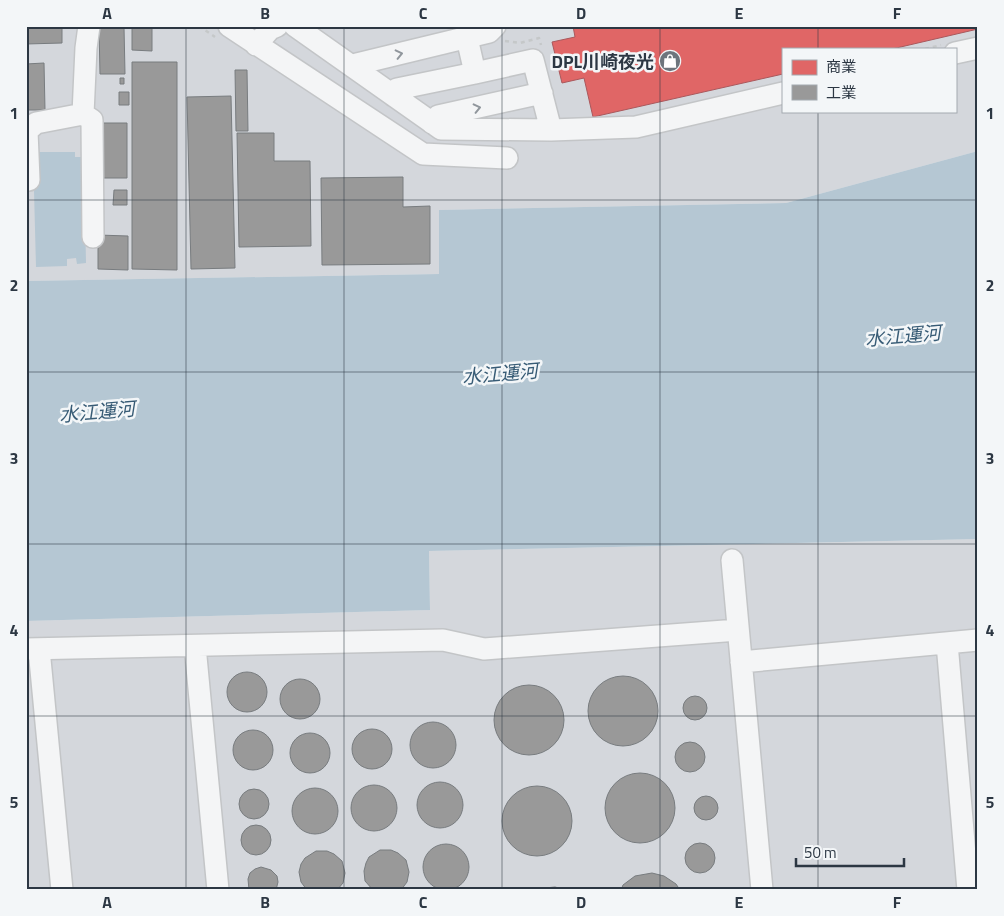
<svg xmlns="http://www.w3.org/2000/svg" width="1004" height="916" viewBox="0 0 1004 916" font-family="'Titillium Web','Noto Sans JP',sans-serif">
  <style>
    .built { fill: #d4d7dc; fill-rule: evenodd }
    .water { fill: #b5c7d3 }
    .shops { fill: #e06666; stroke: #aa585c }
    .industry { fill: #999; stroke: #787c7f }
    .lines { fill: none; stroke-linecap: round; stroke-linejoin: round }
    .minor-casing { stroke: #c3c5c7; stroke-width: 24 }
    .path { stroke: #c5c8c9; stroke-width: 2.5; stroke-dasharray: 4 4; stroke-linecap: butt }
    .minor { stroke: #f4f5f6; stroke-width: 21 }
    .oneway { stroke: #90969c }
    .grid { fill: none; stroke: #2c3743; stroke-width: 1; stroke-opacity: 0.55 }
    .labels { text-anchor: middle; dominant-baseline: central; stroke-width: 5; stroke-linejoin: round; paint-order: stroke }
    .poi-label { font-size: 18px; font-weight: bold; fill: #2c3743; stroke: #f3f6f8; text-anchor: end }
    .water-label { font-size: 19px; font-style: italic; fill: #375b75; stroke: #f3f6f8 }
    .neatline { fill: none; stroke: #2c3743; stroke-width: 2 }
    .grid-label { font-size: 16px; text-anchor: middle; font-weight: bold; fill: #2c3743 }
  </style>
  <rect width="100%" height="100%" fill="#e5e7e9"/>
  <path class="built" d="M26,26H978V151L786,203L440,210L439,274L26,281ZM783,49H955V111H783Z
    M978,539V890H26V621L430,610L429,551Z"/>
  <path class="water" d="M978,151V539L429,551L430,610L26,621V281L439,274V210L786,203Z
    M33,152H75V157H84L86,263L77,264L76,258L67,259V266L36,267Z"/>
  <path class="shops" d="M573,26H978V29L892,49H783V74L593,117L584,78L562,83L552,42L575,37Z"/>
  <path class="industry" d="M26,26H62V43L26,44Z
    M132,26H152V51L132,50Z
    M124,27L125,74H100L99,28Z
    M132,62H177V270L132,269Z
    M44,63L45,110H26V64Z
    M235,70H247L248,131H236Z
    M120,78H124V84H120Z
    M119,92H129V105H119Z
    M231,96L235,268L191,269L187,97Z
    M99,123H127V178H99Z
    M237,133H274V161H310L311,246L239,247Z
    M403,177V207L430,206V264L322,265L321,178Z
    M114,190H127V205H113Z
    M98,235L128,236V270L98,269Z
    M227 692a20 20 0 1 1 40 0a20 20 0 1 1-40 0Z
    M588 711a35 35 0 1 1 70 0a35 35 0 1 1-70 0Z
    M280 699a20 20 0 1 1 40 0a20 20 0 1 1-40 0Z
    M494 720a35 35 0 1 1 70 0a35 35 0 1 1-70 0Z
    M683 708a12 12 0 1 1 24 0a12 12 0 1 1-24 0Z
    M410 745a23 23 0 1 1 46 0a23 23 0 1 1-46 0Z
    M352 749a20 20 0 1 1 40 0a20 20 0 1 1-40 0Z
    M233 750a20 20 0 1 1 40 0a20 20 0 1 1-40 0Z
    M290 753a20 20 0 1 1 40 0a20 20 0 1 1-40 0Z
    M675 757a15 15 0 1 1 30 0a15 15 0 1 1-30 0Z
    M605 808a35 35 0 1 1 70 0a35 35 0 1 1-70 0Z
    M417 805a23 23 0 1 1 46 0a23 23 0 1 1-46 0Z
    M351 808a23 23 0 1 1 46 0a23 23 0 1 1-46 0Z
    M502 821a35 35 0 1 1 70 0a35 35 0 1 1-70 0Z
    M292 811a23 23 0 1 1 46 0a23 23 0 1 1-46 0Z
    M239 804a15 15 0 1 1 30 0a15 15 0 1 1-30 0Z
    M694 808a12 12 0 1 1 24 0a12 12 0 1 1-24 0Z
    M241 840a15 15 0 1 1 30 0a15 15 0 1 1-30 0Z
    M685 858a15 15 0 1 1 30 0a15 15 0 1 1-30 0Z
    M423 867a23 23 0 1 1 46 0a23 23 0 1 1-46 0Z
    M380,850H391L398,853L406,860L409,872L407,882L401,890H373L365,881L364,871L366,863L369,857Z
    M316,851H327L334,854L342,861L345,873L343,883L337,890H307L301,882L299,872L301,864L305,858Z
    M261,867L271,870L277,876L278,882L276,890H249L248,879L250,873L255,869Z
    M652,873L664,876L676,884L680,890H621L623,885L635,876Z
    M555,887L566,890H538L545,888Z"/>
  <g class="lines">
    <g class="minor-casing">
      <path id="minor" d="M89,26L86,48L83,114L92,120L93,237
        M229,26L423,154L507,158
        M295,26L441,129L551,130L636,127L783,93
        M467,38L475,73L533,60L551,130
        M256,45L270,29L277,26
        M955,53L978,48
        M353,67L357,64L489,32L495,26
        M394,96L397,89L475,73
        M432,123L438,116L542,93
        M29,180L27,131L36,123L83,114
        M732,560L762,890
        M947,643L968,890
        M195,646L218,890
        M26,649L443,640L484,649L738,630
        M39,649L62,890
        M741,662L978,640"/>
    </g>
    <path class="path" d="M199,26L215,37
      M505,41L520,43L539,38L541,45
      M925,49L941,45"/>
    <use href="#minor" class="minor"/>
  </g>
  <defs><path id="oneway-chevron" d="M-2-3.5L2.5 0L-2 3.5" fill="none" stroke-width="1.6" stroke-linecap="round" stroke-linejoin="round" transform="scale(1.25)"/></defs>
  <g class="oneway">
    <use href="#oneway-chevron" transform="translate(399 54) rotate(-13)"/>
    <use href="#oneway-chevron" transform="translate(477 108) rotate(-13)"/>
  </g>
  <path class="grid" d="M186,26V890M344,26V890M502,26V890M660,26V890M818,26V49M818,111V890M26,200H978M26,372H978M26,544H978M26,716H978"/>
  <defs>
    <g id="shop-disc" transform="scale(1.125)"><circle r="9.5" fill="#6d757d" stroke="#f3f6f8"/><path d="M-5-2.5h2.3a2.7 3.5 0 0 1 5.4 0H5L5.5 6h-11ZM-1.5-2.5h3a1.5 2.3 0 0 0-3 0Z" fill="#fff"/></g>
  </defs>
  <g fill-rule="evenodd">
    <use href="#shop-disc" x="670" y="61"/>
  </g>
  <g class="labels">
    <g class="poi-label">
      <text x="654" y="61">DPL川崎夜光</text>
    </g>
    <g class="water-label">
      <text transform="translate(903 335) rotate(-5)">水江運河</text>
      <text transform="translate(500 373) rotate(-5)">水江運河</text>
      <text transform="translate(97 411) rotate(-5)">水江運河</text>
    </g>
  </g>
  <rect width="1004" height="916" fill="none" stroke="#f3f6f8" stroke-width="55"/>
  <rect x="782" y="48" width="175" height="65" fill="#f3f6f8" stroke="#a3aab0"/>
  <rect x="792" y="60" width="25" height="15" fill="#e06666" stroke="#a3aab0"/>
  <text x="826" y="72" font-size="15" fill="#2c3743">商業</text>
  <rect x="792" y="85" width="25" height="15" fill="#999999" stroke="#a3aab0"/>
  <text x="826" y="98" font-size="15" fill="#2c3743">工業</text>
  <path d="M796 858v8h108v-8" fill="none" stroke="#2c3743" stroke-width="2.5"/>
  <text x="804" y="858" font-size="15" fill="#2c3743" stroke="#f3f6f8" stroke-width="4" paint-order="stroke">50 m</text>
  <rect x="28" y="28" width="948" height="860" class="neatline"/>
  <g class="grid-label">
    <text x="107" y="19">A</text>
    <text x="265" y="19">B</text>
    <text x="423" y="19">C</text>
    <text x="581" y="19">D</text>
    <text x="739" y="19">E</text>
    <text x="897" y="19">F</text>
    <text x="14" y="119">1</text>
    <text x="990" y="119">1</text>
    <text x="14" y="291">2</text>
    <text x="990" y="291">2</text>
    <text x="14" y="464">3</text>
    <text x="990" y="464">3</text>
    <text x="14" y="636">4</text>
    <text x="990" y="636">4</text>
    <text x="14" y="808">5</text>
    <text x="990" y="808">5</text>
    <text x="107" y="908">A</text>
    <text x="265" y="908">B</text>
    <text x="423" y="908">C</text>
    <text x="581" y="908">D</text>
    <text x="739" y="908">E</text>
    <text x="897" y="908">F</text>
  </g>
</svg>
